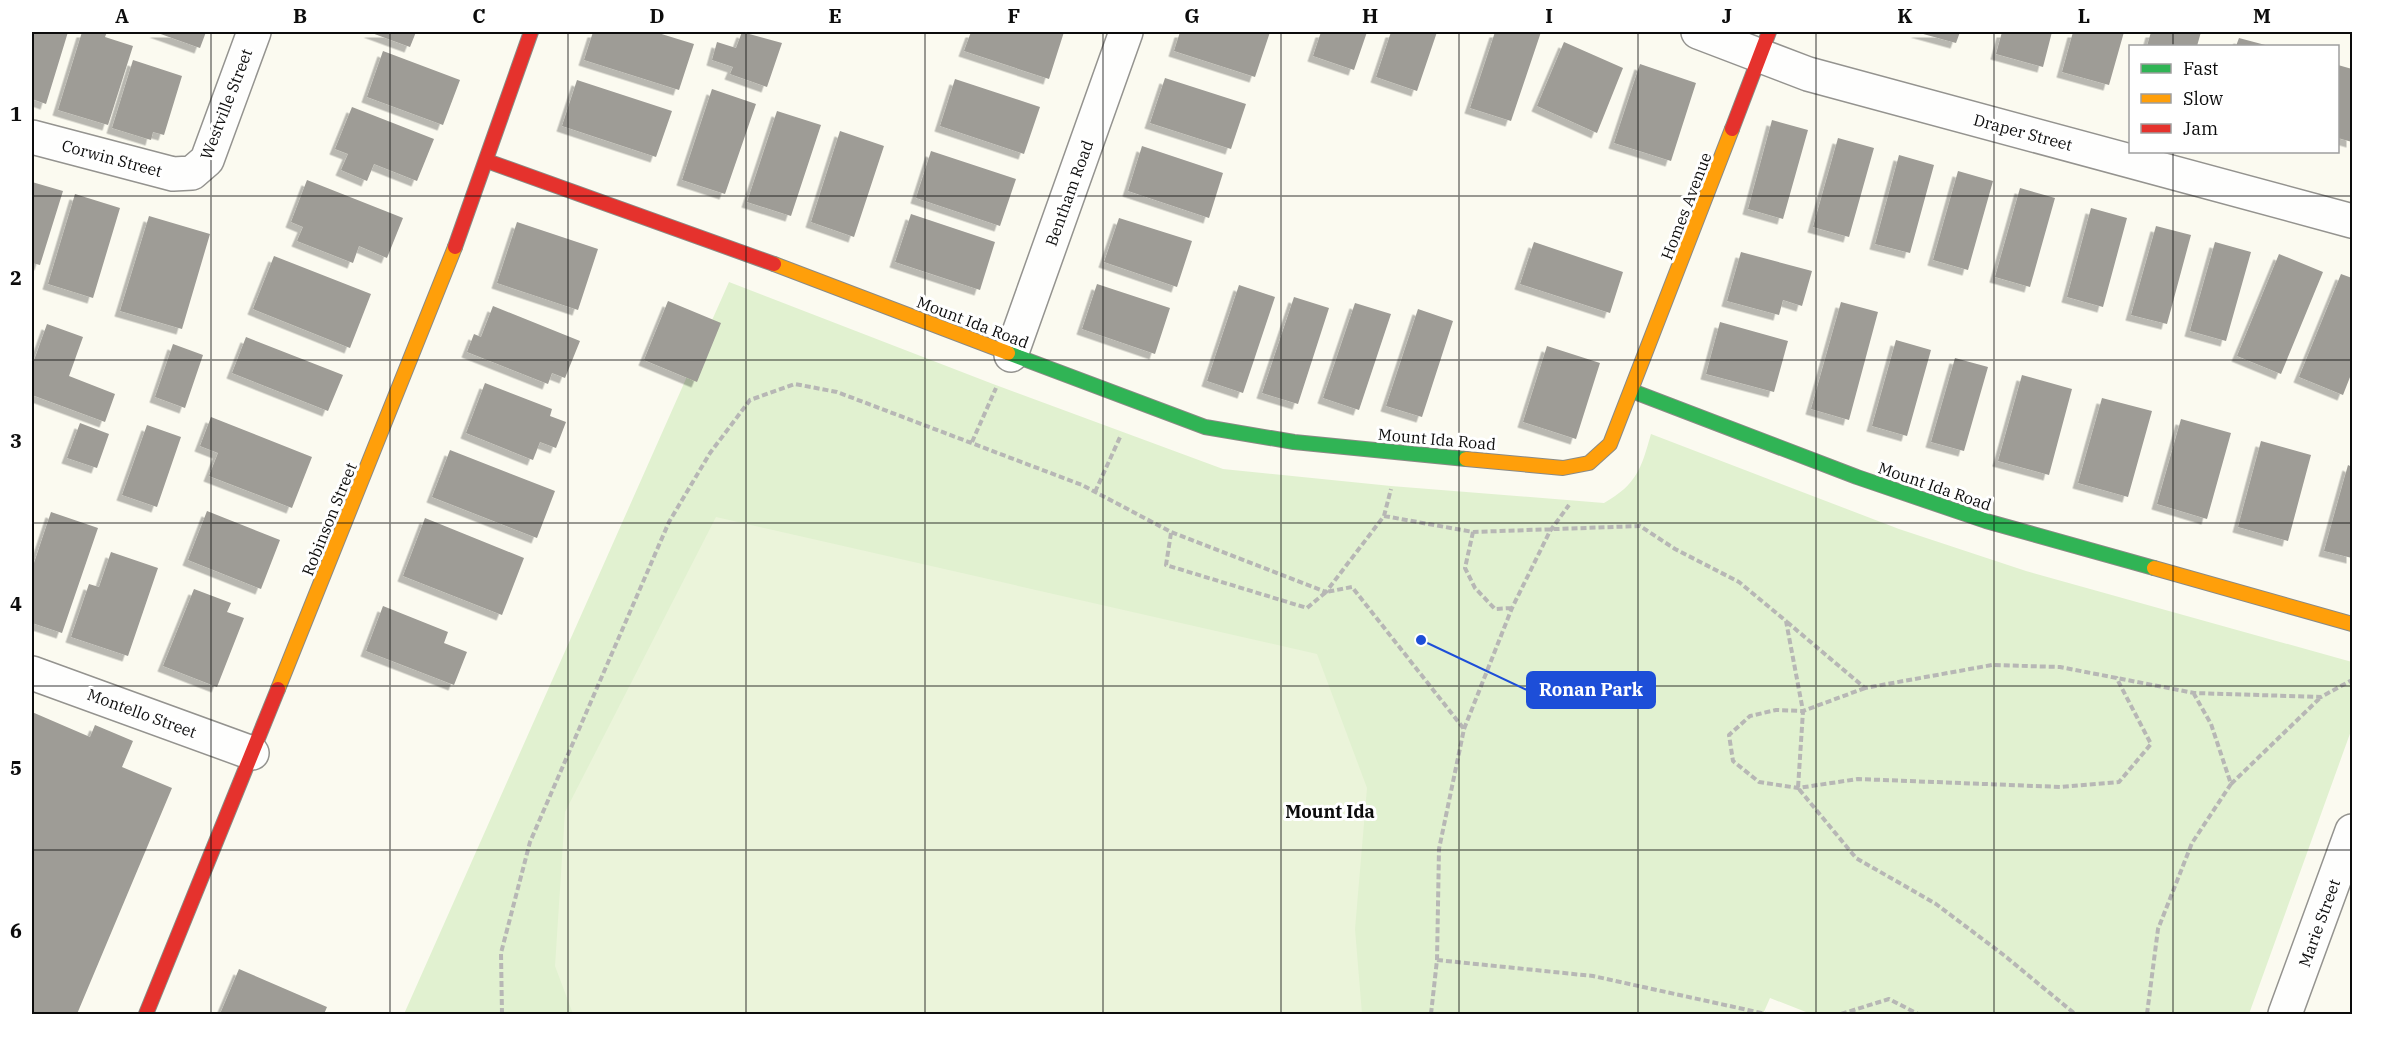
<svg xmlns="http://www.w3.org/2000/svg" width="2384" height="1046" viewBox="0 0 2384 1046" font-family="'IBM Plex Serif',serif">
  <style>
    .green { fill: #e1f1d0 }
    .pitch { fill: #ebf4da }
    .building { fill: #9e9c96; filter: url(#shadow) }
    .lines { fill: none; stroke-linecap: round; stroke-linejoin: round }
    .street-casing { stroke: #94938f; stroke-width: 36 }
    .fast-casing { stroke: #8a8a85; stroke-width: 16 }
    .slow-casing { stroke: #8a8a85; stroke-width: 16 }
    .jam-casing { stroke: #8a8a85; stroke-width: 16 }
    .path { stroke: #b7b7b5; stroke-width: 4; stroke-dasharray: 6 3; stroke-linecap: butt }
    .street { stroke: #fefefd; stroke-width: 33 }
    .fast { stroke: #30b455; stroke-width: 14 }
    .slow { stroke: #ff9f0a; stroke-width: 14 }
    .jam { stroke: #e5322d; stroke-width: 14 }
    .grid { fill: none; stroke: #0c0c0c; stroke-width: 1.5; stroke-opacity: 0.55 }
    .labels { text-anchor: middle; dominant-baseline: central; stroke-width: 6; stroke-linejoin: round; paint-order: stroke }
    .street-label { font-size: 16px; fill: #0c0c0c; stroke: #fff }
    .neighbourhood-label { font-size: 18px; font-weight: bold; fill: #0c0c0c; stroke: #fff }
    .leader { fill: none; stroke: #1d4ed8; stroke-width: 2 }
    .callout-dot { fill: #1d4ed8; stroke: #fff; stroke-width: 2 }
    .callout { fill: #1d4ed8; stroke: #1d4ed8; stroke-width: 2 }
    .callout-label { font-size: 18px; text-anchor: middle; font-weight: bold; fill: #fff }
    .neatline { fill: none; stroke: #0c0c0c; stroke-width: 2 }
    .grid-label { font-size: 20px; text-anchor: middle; font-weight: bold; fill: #0c0c0c }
  </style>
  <defs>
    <filter id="shadow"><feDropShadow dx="-5.5" dy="5.5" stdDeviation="0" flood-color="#0004"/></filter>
  </defs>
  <rect width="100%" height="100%" fill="#fbfaf0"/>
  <path class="green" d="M729,282L993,384L1223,469L1391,486L1604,503C1637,484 1641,469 1651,434L1899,529L2026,571L2352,662V728L2249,1014H1811L1770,998L1763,1014H404Z"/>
  <path class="pitch" d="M716,517L1317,654L1367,788L1355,929L1362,1014H573L555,966L565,812Z"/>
  <path class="building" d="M32,32H68L46,104L32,99Z
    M82,32H107L105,37L133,46L108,125L58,110Z
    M155,32H206L200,48Z
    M369,32H416L410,47Z
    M593,32H655L694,44L679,90L584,60Z
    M742,32L782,43L767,87L730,74L733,67L712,60L717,42L736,48Z
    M971,32H1064L1049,79L964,51Z
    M1180,32H1270L1255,77L1174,51Z
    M1321,32H1367L1354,70L1313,56Z
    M1391,32H1437L1417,91L1376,77Z
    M1495,32H1541L1511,121L1470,108Z
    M1916,32H1960L1956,43Z
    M2002,32H2052L2043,67L1996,54Z
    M2073,32H2124L2109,85L2062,72Z
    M2151,32H2201L2197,46H2147Z
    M2239,38L2269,46H2236Z
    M1564,42L1623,68L1597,133L1537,106Z
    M383,51L460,80L443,125L367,97Z
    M133,60L182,76L164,135L153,132L151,140L112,128Z
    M1640,64L1696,83L1671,161L1614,143Z
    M2338,65L2352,69V142L2338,138Z
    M1165,78L1246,104L1231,149L1150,123Z
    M955,79L1040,107L1024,154L940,126Z
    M577,80L672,111L656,157L562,126Z
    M712,89L756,104L725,194L682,180Z
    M352,107L434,139L417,181L374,164L367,181L341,170L348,154L335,149Z
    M777,111L821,125L791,216L747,202Z
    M1772,120L1808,130L1783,219L1748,209Z
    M840,131L884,146L854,237L811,222Z
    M1838,138L1874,148L1849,237L1813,227Z
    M1142,146L1223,173L1209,218L1128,191Z
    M931,151L1016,179L1000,226L916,198Z
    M1899,155L1934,165L1910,253L1875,244Z
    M1958,171L1993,181L1968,270L1933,260Z
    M307,180L403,218L387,258L359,246L353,263L297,241L303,227L291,222Z
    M32,182L63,191L40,265L32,263Z
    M2020,188L2055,198L2030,287L1995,277Z
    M75,194L120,208L93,298L48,284Z
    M2091,208L2127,218L2103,307L2067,297Z
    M911,214L995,242L980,290L895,262Z
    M149,216L210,234L182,329L120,311Z
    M1119,218L1192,241L1177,287L1104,262Z
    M517,222L598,249L578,310L497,283Z
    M2156,226L2191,235L2167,324L2131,315Z
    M1534,242L1623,272L1610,313L1520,284Z
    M2215,242L2251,252L2226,341L2190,331Z
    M1741,252L1812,271L1802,306L1783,300L1779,315L1727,301Z
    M2279,254L2323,272L2281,374L2237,356Z
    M274,256L371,294L350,348L253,309Z
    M2341,274L2352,278V372L2343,395L2299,377Z
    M1097,284L1170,308L1155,354L1082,329Z
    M1239,285L1275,297L1243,393L1207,381Z
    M1294,297L1329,308L1298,404L1262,393Z
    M668,301L721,323L697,382L644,360Z
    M1841,302L1878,312L1849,420L1811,409Z
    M1355,303L1391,314L1359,410L1323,398Z
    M493,306L580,341L565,378L552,373L548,384L467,352L474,334L481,337Z
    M1418,309L1453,321L1422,417L1386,406Z
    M1720,322L1788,341L1774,392L1706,374Z
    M47,324L83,337L69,376L115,394L105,422L32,395V366Z
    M246,337L343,375L328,411L232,373Z
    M1896,340L1931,350L1907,436L1872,426Z
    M173,344L203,355L185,408L155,397Z
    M1547,346L1600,363L1576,439L1523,422Z
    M1955,358L1988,367L1964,451L1931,442Z
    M2022,375L2072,389L2049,475L1998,461Z
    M485,383L552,409L550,416L566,422L556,448L540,442L533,460L466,433Z
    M2102,398L2152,411L2128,497L2078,483Z
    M211,417L312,457L292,508L209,476L218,453L200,446Z
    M2181,419L2231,433L2207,519L2157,504Z
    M80,423L109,434L97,468L67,458Z
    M147,425L181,437L157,507L122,495Z
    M2261,441L2311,455L2288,541L2238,527Z
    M450,450L555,491L537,538L432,497Z
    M2348,465L2352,467V558L2324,551Z
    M207,511L280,540L261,589L188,560Z
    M51,512L98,528L62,633L32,623V569Z
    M425,518L524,558L502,615L403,576Z
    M111,552L158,568L128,656L71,637L89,584L99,587Z
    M194,589L231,603L227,612L244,618L217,687L163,666Z
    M383,606L448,632L444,643L467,652L454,685L366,651Z
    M32,712L90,737L95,725L133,741L122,767L172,788L77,1014H32Z
    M239,969L327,1007L324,1014H220Z"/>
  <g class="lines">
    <g class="street-casing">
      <path id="street" d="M1698,32L1808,74L2352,221
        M32,137L173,174L192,173L207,160L254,32
        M1011,355L1126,32
        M32,673L252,753
        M2285,1014L2352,831"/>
    </g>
    <g class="fast-casing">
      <path id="fast" d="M1008,353L1205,427L1294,442L1466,459
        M1632,391L1857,477L1986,521L2154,568"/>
    </g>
    <g class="slow-casing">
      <path id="slow" d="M774,264L1008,353
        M1466,459L1563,468L1589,463L1610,444L1732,129
        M2154,568L2352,624
        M278,689L455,247"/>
    </g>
    <g class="jam-casing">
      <path id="jam" d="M1732,129L1769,32
        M487,161L774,264
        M455,247L531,32
        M146,1014L278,689"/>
    </g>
    <path class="path" d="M972,442L996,388
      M1095,492L1121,435
      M1384,516L1473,532L1640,526L1675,549L1739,582L1786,621L1803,711L1798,788L1856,858L1936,904L2005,956L2075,1014
      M1473,532L1465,568L1475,588L1495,609L1512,608
      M1171,533L1166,565L1307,608L1326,592L1352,587L1464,729
      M1787,622L1865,688L1992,665L2060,667L2194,693L2321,697L2352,680
      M1865,688L1803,711L1776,710L1750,716L1729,735L1733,761L1759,782L1798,788L1858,779L2061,787L2119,782L2151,744L2116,677
      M2231,784L2321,697
      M1437,960L1593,976L1766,1014
      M502,1014L501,953L530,842L669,522L710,453L750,400L795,384L837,392L1082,485L1171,532L1326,592L1384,516L1391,489
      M1431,1014L1437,960L1439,849L1464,729L1512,608L1550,531L1569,505
      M1841,1014L1889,999L1918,1014
      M2147,1014L2158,929L2192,843L2231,784L2211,724L2194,694"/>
    <use href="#street" class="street"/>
    <use href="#fast" class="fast"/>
    <use href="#slow" class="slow"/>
    <use href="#jam" class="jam"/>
  </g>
  <path class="grid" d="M211,32V1014M390,32V1014M568,32V1014M746,32V1014M925,32V1014M1103,32V1014M1281,32V1014M1459,32V1014M1638,32V1014M1816,32V1014M1994,32V1014M2173,32V46M2173,152V1014M32,196H2352M32,360H2352M32,523H2352M32,686H2352M32,850H2352"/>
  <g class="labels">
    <g class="street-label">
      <text transform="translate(226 104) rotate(-69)">Westville Street</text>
      <text transform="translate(2023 132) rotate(15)">Draper Street</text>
      <text transform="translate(112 158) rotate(15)">Corwin Street</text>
      <text transform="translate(1069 193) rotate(-70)">Bentham Road</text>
      <text transform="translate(1686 206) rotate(-69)">Homes Avenue</text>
      <text transform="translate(973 322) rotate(21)">Mount Ida Road</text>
      <text transform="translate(1437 439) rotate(5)">Mount Ida Road</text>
      <text transform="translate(1935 486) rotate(19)">Mount Ida Road</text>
      <text transform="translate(329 519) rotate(-68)">Robinson Street</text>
      <text transform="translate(142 713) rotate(20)">Montello Street</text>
      <text transform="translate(2319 923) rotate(-70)">Marie Street</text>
    </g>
    <g class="neighbourhood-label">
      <text x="1330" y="811">Mount Ida</text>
    </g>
  </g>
  <path class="leader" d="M1421 640L1527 690"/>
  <circle class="callout-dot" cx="1421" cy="640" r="6"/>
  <rect class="callout" x="1527" y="672" width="128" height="36" rx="6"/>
  <g class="callout-label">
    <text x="1591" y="696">Ronan Park</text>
  </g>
  <rect width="2384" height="1046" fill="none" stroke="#ffffff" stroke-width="66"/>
  <rect x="2129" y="45" width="210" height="108" fill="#ffffff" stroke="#9e9e9e" stroke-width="1.5"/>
  <rect x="2141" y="64" width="30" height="9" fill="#30b455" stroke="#9e9e9e" stroke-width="1.5"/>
  <text x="2183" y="75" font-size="18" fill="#0c0c0c">Fast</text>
  <rect x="2141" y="94" width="30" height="9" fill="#ff9f0a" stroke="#9e9e9e" stroke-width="1.5"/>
  <text x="2183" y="105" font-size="18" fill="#0c0c0c">Slow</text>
  <rect x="2141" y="124" width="30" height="9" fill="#e5322d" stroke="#9e9e9e" stroke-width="1.5"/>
  <text x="2183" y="135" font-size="18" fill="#0c0c0c">Jam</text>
  <rect x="33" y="33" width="2318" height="980" class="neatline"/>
  <g class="grid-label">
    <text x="122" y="23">A</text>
    <text x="300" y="23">B</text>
    <text x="479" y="23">C</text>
    <text x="657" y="23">D</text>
    <text x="835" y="23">E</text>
    <text x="1014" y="23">F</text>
    <text x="1192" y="23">G</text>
    <text x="1370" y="23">H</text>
    <text x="1549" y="23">I</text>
    <text x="1727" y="23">J</text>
    <text x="1905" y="23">K</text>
    <text x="2084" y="23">L</text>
    <text x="2262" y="23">M</text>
    <text x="16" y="121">1</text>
    <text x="16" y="285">2</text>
    <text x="16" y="448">3</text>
    <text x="16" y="611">4</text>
    <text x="16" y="775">5</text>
    <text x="16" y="938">6</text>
  </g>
</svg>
